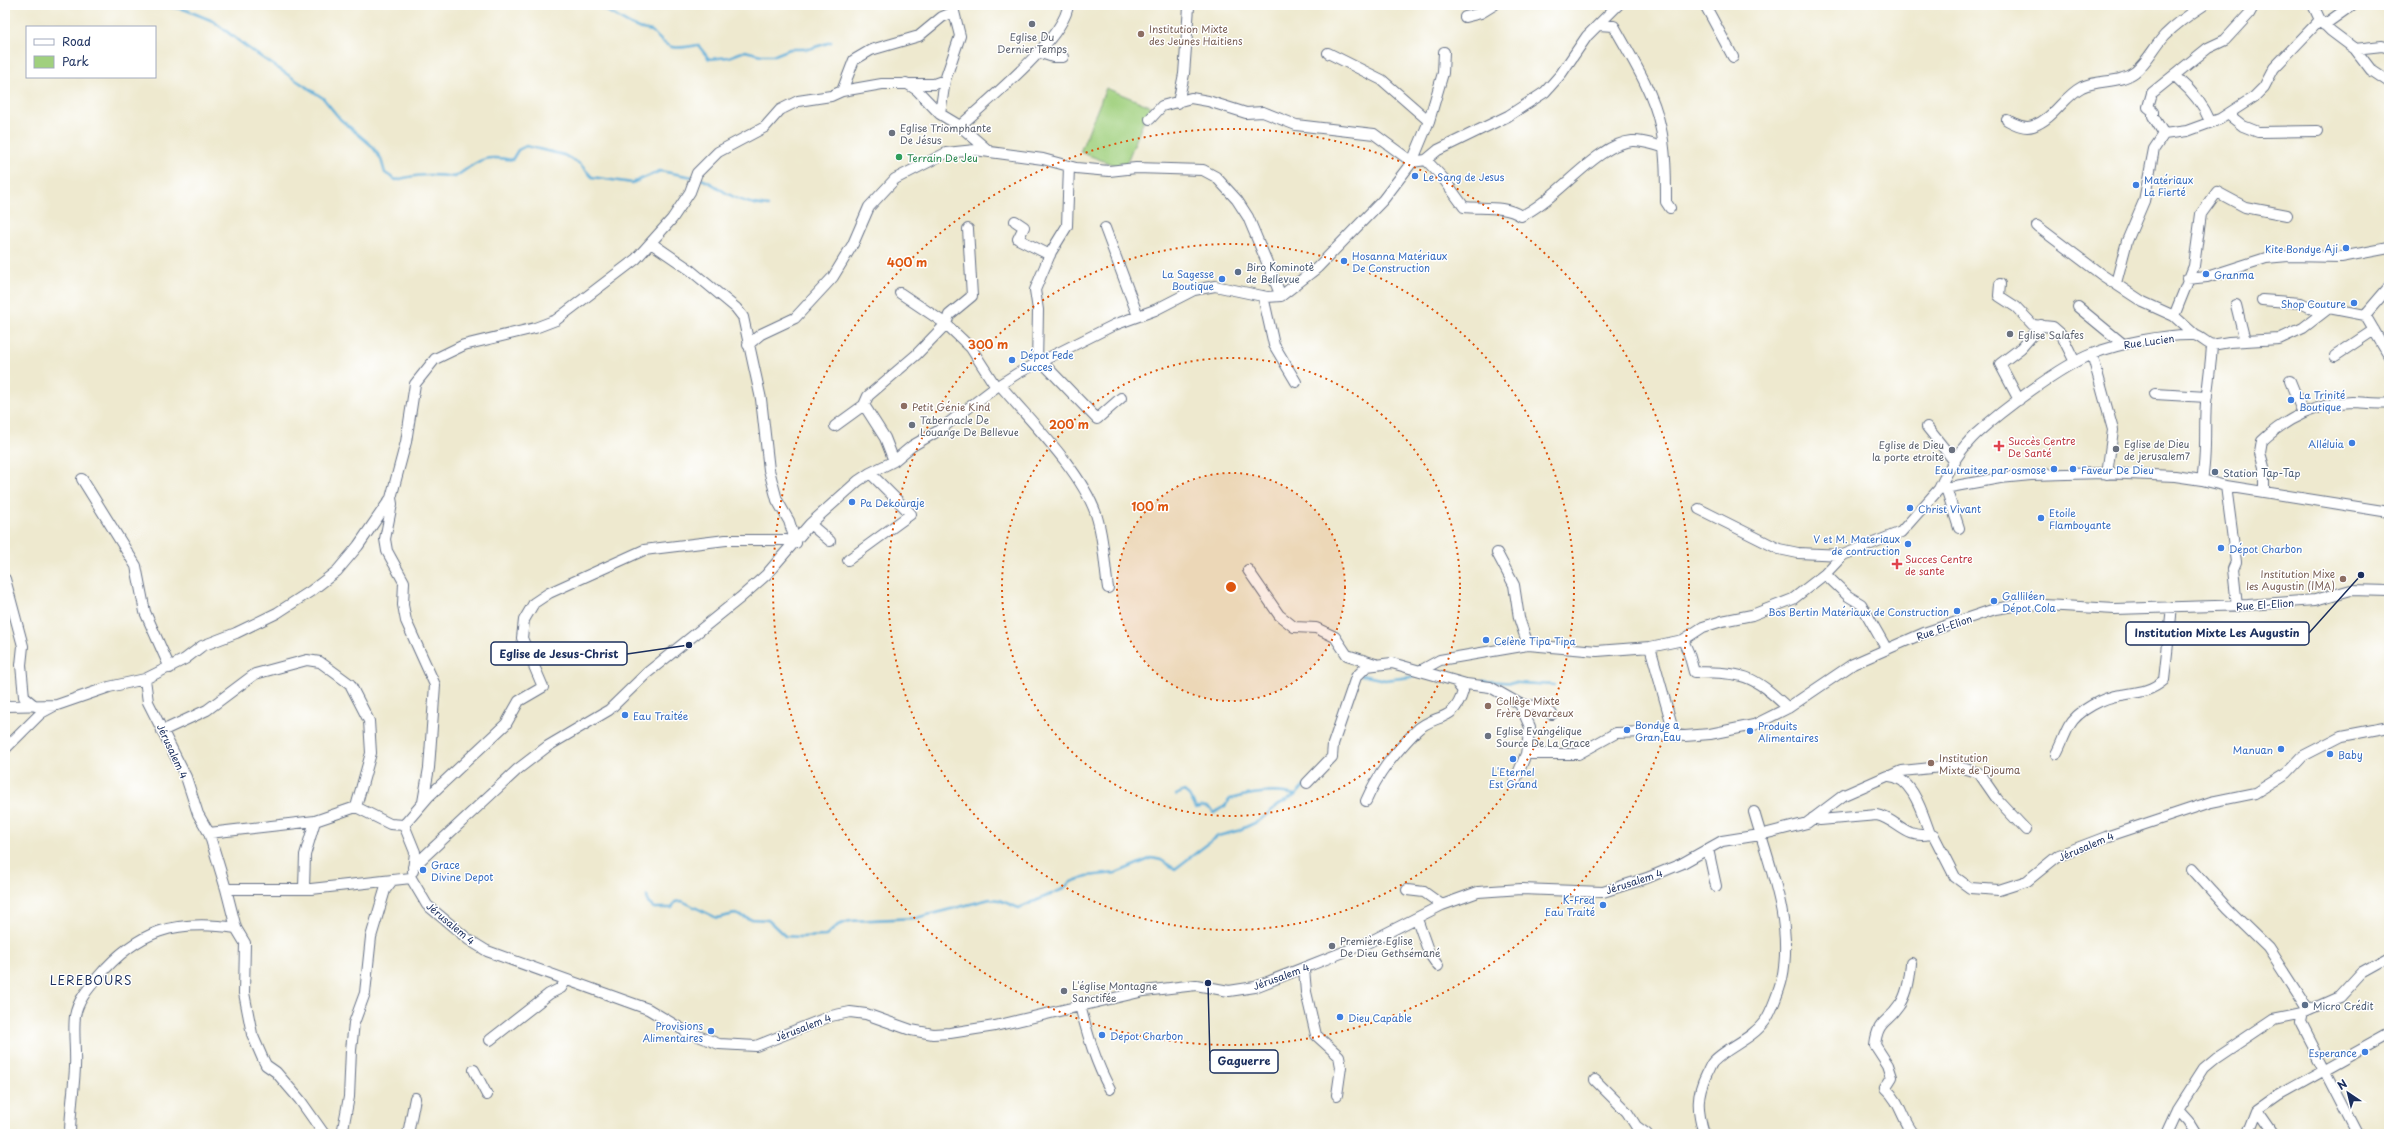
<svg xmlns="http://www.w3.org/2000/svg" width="2394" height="1139" viewBox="0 0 2394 1139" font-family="'Playpen Sans',sans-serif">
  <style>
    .green { fill: #a0d07e; stroke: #5e806e }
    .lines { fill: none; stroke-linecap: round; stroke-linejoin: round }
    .stream { stroke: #5eadd8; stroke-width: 2.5 }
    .minor-casing { stroke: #657086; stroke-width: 12 }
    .minor { stroke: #fff; stroke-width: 10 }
    .ring { fill: none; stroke: #de5710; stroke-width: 2; stroke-dasharray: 2 4 }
    .worship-dot { fill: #6b7280; stroke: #fff; stroke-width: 1.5 }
    .education-dot { fill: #8d6e63; stroke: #fff; stroke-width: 1.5 }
    .leisure-dot { fill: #2e9e5b; stroke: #fff; stroke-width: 1.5 }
    .shop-dot { fill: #3f7fe0; stroke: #fff; stroke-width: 1.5 }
    .service-dot { fill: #5c6f8a; stroke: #fff; stroke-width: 1.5 }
    .health-dot { fill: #e0444e; stroke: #fff; stroke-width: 1.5 }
    .labels { text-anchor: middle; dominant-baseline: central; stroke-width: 3; stroke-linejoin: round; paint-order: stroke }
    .education-label { font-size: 10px; fill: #785e54; stroke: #fff; text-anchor: start }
    .worship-label { font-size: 10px; fill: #5b616d; stroke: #fff; text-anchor: start }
    .leisure-label { font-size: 10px; fill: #27864d; stroke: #fff; text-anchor: start }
    .shop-label { font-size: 10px; fill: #366cbe; stroke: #fff; text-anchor: start }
    .service-label { font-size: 10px; fill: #4e5e75; stroke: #fff; text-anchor: start }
    .street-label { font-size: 10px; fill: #1b2f5e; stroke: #fff }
    .health-label { font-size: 10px; fill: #be3a42; stroke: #fff; text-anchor: start }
    .quarter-label { font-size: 12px; letter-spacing: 1px; fill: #1b2f5e; stroke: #fff }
    .centre { fill: #de5710; stroke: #fff; stroke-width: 2 }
    .ring-label { font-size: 12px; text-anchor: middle; font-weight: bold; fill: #de5710; stroke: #fff; stroke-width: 3; stroke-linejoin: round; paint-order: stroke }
    .leader { fill: none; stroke: #1b2f5e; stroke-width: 1.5 }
    .callout-dot { fill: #1b2f5e; stroke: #fff; stroke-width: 1.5 }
    .callout { fill: #fff; stroke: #1b2f5e; stroke-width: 1.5 }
    .callout-label { font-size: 11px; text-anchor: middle; font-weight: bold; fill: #1b2f5e }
  </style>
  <rect width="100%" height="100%" fill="#fff"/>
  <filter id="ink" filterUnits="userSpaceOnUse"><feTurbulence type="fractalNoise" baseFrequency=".025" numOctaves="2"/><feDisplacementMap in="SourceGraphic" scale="8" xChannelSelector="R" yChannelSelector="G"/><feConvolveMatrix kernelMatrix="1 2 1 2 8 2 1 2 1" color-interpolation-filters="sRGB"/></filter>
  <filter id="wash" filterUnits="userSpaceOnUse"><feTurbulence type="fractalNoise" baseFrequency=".012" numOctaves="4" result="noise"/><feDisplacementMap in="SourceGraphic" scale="16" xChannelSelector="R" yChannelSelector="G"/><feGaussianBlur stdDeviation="0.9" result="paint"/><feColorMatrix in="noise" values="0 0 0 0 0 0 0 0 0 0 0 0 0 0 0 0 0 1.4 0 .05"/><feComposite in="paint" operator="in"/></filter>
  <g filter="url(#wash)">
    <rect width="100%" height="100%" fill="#eee9cf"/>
    <path class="green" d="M1106,88L1150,106L1124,169L1080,152Z"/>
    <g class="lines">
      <path class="stream" d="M162,5L186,10L213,21L252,51L323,98L340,119L372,146L381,159L385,173L396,180C417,174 434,174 455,177C478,161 483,154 512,160L518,150L526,146L564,155L580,164L592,177L632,183L660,171L693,177
        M595,5C617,14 627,28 652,31C669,51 673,49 698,45L709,59L729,57L745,51L761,55H775L790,49H809L831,42
        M698,178C710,181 716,187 726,193C738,200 753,205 768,206
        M1361,675L1385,680L1419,676
        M1482,681L1555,685
        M1176,795L1184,791L1189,795L1196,808C1204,805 1209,806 1214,813L1225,806L1230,799C1251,793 1274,789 1295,795
        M647,896L648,903L654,908H672L675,902L682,901L717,918L735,914L750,919L768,920L785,936L800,937L826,936L838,925L850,921L916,918L990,899L999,900L1019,908L1061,890L1071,882L1087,876L1116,873L1152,858L1161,860L1175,869L1218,836L1237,831L1259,821L1278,805L1296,795L1305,785"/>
    </g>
  </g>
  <g filter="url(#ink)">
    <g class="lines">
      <g class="minor-casing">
        <path id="minor" d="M1705,5L1733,57
          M2313,5L2320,20L2331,31L2355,49L2371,70L2389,82
          M1465,17L1481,13L1494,5
          M1598,25L1614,26C1631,57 1653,91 1660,125C1666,149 1666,177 1666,202L1670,208
          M2324,25L2352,5
          M2355,49L2382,46L2389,48
          M1038,52L1053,57H1063
          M1328,53L1382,80L1429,121
          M2179,80C2193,92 2203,104 2210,121
          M906,83L917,90L940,114L960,126L990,152L1043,159L1076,168L1109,171L1136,168L1203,170L1216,177L1237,200L1248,217L1281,296
          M842,91L882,84H934L945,80L960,36L954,12
          M1178,103L1184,74L1189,7
          M940,114L945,80
          M2229,115L2243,126L2258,132L2318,131
          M1150,119L1162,106L1191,98L1208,101L1246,113L1263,112L1296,125L1374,134L1412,162L1426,160L1438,150L1508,116L1545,92L1561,74L1587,36L1618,5
          M2007,120C2015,124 2024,129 2033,126C2055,118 2063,97 2082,87C2099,79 2119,84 2135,72C2148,61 2154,47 2165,35C2177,23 2190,14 2204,5
          M960,126C986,102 1066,37 1068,5
          M2164,134L2153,116V111L2148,107L2152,93L2208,48L2225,40L2249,14L2254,5
          M1426,160L1443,178L1464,207C1482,209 1505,205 1521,216C1558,199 1596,144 1632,141C1642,140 1654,145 1663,147
          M1015,221L1024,227L1018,239L1050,255
          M2037,226L2102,275L2143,302L2174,316L2195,335
          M1105,228L1138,316
          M651,243L689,269L736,308L743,317L761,399L769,470L777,500L789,521L796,543
          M2187,279L2207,277L2266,258L2288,256L2341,257L2389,248
          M2116,283L2127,241L2144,201L2154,149L2164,134L2187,131L2220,119L2254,97L2264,87L2274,68L2320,20
          M2000,284L1999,296L2016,307L2033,325L2053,327L2061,334L2075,362
          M900,293L946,324L971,348L996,387
          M1263,296L1274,345L1296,382
          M2262,300L2301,303L2321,313
          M2236,305L2245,341
          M2078,307L2123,344
          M2365,315L2389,356
          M2174,316L2194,266L2201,214L2217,192L2245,207L2287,215
          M748,345L761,334L795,318L833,277L853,244L869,207L895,179L946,153L975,150L990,152
          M2212,345C2211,364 2208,383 2206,403C2204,429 2207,454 2202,480L2226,486L2389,512
          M2092,354L2113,430L2107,474
          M2335,356L2374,330
          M1043,363L1097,419L1121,398
          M1037,365L1038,310L1035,290L1051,252L1067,226L1069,166
          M2290,381L2303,413
          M1000,385C1030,421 1080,469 1096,514C1104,538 1104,563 1108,588
          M2155,394L2207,397
          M2019,400L2000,364L2021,348L2041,325
          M835,426L864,405
          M1927,427L1955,462
          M894,461L885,438L864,405L868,396L916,355L946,324L949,315L972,296L968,229
          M82,479L136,566L145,612L170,668
          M2226,486L2236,562L2233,569L2237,606
          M1946,488L1959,528
          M1939,489C1948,470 1961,448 1976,434C2001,411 2061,366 2092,354C2117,344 2166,334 2193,335C2199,335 2206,343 2212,345L2229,342L2279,339L2303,328L2329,308L2365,315L2389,287
          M2264,491V467L2260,453L2262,441C2286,418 2319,403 2352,402C2364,402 2376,405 2389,403
          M391,498L392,504L385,539L387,551L404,582L403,605L406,621L435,685L429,768L423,802
          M1699,509L1779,549L1798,553L1843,555
          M810,524L830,541
          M1497,553L1514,585L1519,618L1528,645
          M848,560L911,514L870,473
          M1248,570L1279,615L1294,627L1316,628L1335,637L1347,655L1375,664
          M1825,574L1848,596L1861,604L1886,648
          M5,579L23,646L21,665L24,697L35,706
          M1683,640L1689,654L1694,672C1743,673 1751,673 1788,708
          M1650,647L1675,736
          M1420,671L1440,660L1528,645L1597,651L1650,647L1683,640L1703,627L1722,621L1752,615L1793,599L1825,574L1843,555L1901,532L1939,489L2000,478L2031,475L2103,473L2175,476L2202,480
          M145,679L185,659L202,646L236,633L277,613L311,591L337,571L358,546L391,498L406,442L415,384L435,359L464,345L535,328L556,320L636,259L672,219L690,192L697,173L718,152L765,127L780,110L798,101L831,96L842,91L854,60L871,50L919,36L942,17L954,12L952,5
          M1520,704L1535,706L1552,714
          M5,706L57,705L109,687L145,679L148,702L186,777L198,814L209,833L226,889H311L411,878L427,905L469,940L487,951L648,1009L685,1031L719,1044L756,1046L831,1016L850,1012L866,1014L911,1030L933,1034L950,1033L995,1026L1144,991L1196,985L1229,991L1255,987L1369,942L1442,905L1478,892L1521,889L1603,892L1647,878L1681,864L1722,841L1760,835L1807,823L1844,795L1887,776C1912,774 1923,815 1930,834L1934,836L1955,877L1970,888L1999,890L2027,881L2059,855L2106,837L2211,802L2255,793L2287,773L2303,756L2342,736L2389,727
          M162,731L207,710L255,674L307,660L320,662L350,684L369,721L371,753L356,807
          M5,749L41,713L54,706
          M1526,754H1578L1616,733L1644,732L1685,736L1710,734L1754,725L1788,708L1853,664L1924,633L1995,609L2026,604L2115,609L2248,605L2315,600L2351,590L2389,591
          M2056,754C2061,745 2064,735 2069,726C2078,710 2104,697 2121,695C2139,692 2150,692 2164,680L2172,607
          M1893,775L1902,771L1941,767H1959L1979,773L1997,799L2026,830
          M1307,783L1332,757L1333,744L1356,677L1367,666L1392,663L1466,684L1490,687L1520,704L1530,727L1526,754L1515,781
          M1366,801C1378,773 1395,753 1416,731C1434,713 1454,724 1463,691L1455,681
          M1813,818L1820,820L1877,815C1897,819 1906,840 1930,834
          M404,825L429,796L506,724L519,701L543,687L522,638L524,620L534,603L549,593L644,550L726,540H786L796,543
          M404,825L415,852L413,871
          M209,833L315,821L356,807L390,824L404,825
          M1708,849L1716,886
          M413,867L518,769L548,746L609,710L647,673L740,598L766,575L810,524L858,481L870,473L894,461L912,446L938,431L996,387L1018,373L1114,325L1155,310L1194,290L1215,286L1267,297L1281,296L1317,268L1383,200L1412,162L1429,121L1443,73L1444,52
          M2192,869L2228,909L2268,948L2308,1010
          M304,888L305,855L315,821
          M226,889L236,928
          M1407,890L1424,892L1442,905
          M1417,919L1429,953L1438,966
          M1911,963C1910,977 1908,995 1899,1006C1887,1024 1878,1019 1875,1045L1888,1065L1892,1077L1885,1088C1902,1103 1901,1119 1914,1134
          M1304,969L1306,992L1316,1035L1339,1056L1341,1067L1337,1095
          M1080,1006C1088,1035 1095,1062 1110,1089
          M2303,1013L2301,1023L2358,1134
          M490,1040L549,994L561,988L566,980
          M474,1070L487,1095
          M1595,1080L1627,1112L1636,1126L1647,1134
          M2177,1110L2187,1121L2195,1134
          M2257,1111L2273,1134
          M70,1134C70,1112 74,1090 75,1067C76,1051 73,1032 75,1016C78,1000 88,989 98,977C138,930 175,919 236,928L245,943L244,993L252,1034L262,1057L266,1065L276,1072L300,1100L324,1134
          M342,1134L349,1097L351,1050L354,1023L365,993L371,937L385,890L391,882
          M408,1134L415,1098
          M1704,1134C1697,1110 1696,1095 1707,1073C1709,1070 1710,1065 1713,1062C1727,1047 1751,1040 1765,1021C1771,1013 1780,988 1782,979C1794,923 1769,865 1754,812
          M2166,1134L2177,1110L2204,1068L2216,1058L2274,1019L2303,1013L2339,997L2362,972L2389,957
          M2248,1134L2257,1111L2278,1096L2389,1034"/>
      </g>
      <use href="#minor" class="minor"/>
    </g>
  </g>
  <circle cx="1231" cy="587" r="114" fill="#de5710" fill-opacity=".12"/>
  <g class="ring">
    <circle cx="1231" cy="587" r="114"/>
    <circle cx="1231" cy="587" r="229"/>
    <circle cx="1231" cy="587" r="343"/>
    <circle cx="1231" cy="587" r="458"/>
  </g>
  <g class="worship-dot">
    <circle cx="1032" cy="24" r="4"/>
    <circle cx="892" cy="133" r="4"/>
    <circle cx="2010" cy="334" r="4"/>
    <circle cx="912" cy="425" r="4"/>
    <circle cx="2116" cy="449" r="4"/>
    <circle cx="1952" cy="450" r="4"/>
    <circle cx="1488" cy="736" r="4"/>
    <circle cx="1332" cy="946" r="4"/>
    <circle cx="1064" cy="991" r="4"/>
  </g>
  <g class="education-dot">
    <circle cx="1141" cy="34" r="4"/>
    <circle cx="904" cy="406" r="4"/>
    <circle cx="2343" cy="579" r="4"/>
    <circle cx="1488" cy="706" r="4"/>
    <circle cx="1931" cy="763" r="4"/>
  </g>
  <circle class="leisure-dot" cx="899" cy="157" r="4"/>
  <g class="shop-dot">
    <circle cx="1415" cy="176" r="4"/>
    <circle cx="2136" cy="185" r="4"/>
    <circle cx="2346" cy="248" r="4"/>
    <circle cx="1344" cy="261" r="4"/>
    <circle cx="2206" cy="274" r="4"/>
    <circle cx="1222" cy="279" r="4"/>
    <circle cx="2354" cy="303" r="4"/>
    <circle cx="1012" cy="360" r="4"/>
    <circle cx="2291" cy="400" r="4"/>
    <circle cx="2352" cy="443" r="4"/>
    <circle cx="2054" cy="469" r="4"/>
    <circle cx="2073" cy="469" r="4"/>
    <circle cx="852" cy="502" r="4"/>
    <circle cx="1910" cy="508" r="4"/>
    <circle cx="2041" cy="518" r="4"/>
    <circle cx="1908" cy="544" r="4"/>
    <circle cx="2221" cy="548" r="4"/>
    <circle cx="1994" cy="601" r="4"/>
    <circle cx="1957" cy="611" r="4"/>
    <circle cx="1486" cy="640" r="4"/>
    <circle cx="625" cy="715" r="4"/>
    <circle cx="1627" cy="730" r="4"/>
    <circle cx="1750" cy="731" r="4"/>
    <circle cx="2281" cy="749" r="4"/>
    <circle cx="2330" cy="754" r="4"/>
    <circle cx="1513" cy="759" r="4"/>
    <circle cx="423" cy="870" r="4"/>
    <circle cx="1603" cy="905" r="4"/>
    <circle cx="1340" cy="1017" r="4"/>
    <circle cx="711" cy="1031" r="4"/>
    <circle cx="1102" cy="1035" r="4"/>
    <circle cx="2365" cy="1052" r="4"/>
  </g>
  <g class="service-dot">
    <circle cx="1238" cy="272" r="4"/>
    <circle cx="2215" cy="472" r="4"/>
    <circle cx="2305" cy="1005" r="4"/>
  </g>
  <g class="health-dot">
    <path d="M1997 440h4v4h4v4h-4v4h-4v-4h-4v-4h4z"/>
    <path d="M1895 558h4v4h4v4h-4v4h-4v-4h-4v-4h4z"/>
  </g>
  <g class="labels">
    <g class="education-label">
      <text x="1149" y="28">Institution Mixte<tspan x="1149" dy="12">des Jeunes Haitiens</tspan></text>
      <text x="912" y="406">Petit Génie Kind</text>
      <text x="2335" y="573" text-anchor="end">Institution Mixe<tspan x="2335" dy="12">les Augustin (IMA)</tspan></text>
      <text x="1496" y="700">Collège Mixte<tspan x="1496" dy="12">Frère Devarceux</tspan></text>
      <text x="1939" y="757">Institution<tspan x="1939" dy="12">Mixte de Djouma</tspan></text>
    </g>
    <g class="worship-label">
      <text x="1032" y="36" text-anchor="middle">Eglise Du<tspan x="1032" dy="12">Dernier Temps</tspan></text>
      <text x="900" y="127">Eglise Triomphante<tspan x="900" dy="12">De Jésus</tspan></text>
      <text x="2018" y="334">Eglise Salafes</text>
      <text x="920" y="419">Tabernacle De<tspan x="920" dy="12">Louange De Bellevue</tspan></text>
      <text x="2124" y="443">Eglise de Dieu<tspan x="2124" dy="12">de jerusalem7</tspan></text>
      <text x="1944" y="444" text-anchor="end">Eglise de Dieu<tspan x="1944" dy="12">la porte etroite</tspan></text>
      <text x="1496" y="730">Eglise Evangélique<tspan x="1496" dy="12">Source De La Grace</tspan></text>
      <text x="1340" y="940">Première Eglise<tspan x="1340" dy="12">De Dieu Gethsémané</tspan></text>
      <text x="1072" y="985">L'église Montagne<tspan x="1072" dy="12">Sanctifée</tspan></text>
    </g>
    <g class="leisure-label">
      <text x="907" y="157">Terrain De Jeu</text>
    </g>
    <g class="shop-label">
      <text x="1423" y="176">Le Sang de Jesus</text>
      <text x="2144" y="179">Matériaux<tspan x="2144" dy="12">La Fierté</tspan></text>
      <text x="2338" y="248" text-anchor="end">Kite Bondye Aji</text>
      <text x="1352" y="255">Hosanna Matériaux<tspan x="1352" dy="12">De Construction</tspan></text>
      <text x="1214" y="273" text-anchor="end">La Sagesse<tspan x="1214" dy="12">Boutique</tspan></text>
      <text x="2214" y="274">Granma</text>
      <text x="2346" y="303" text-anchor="end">Shop Couture</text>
      <text x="1020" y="354">Dépot Fede<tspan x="1020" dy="12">Succes</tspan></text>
      <text x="2299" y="394">La Trinité<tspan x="2299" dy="12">Boutique</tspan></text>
      <text x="2344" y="443" text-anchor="end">Alléluia</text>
      <text x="2046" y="469" text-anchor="end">Eau traitee par osmose</text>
      <text x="2081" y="469">Faveur De Dieu</text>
      <text x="860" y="502">Pa Dekouraje</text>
      <text x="1918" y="508">Christ Vivant</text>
      <text x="2049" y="512">Etoile<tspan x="2049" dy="12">Flamboyante</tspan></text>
      <text x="1900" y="538" text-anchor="end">V et M. Materiaux<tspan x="1900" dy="12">de contruction</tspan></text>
      <text x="2229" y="548">Dépot Charbon</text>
      <text x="2002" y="595">Galliléen<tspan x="2002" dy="12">Dépot Cola</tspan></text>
      <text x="1949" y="611" text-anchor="end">Bos Bertin Matériaux de Construction</text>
      <text x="1494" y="640">Celène Tipa Tipa</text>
      <text x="633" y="715">Eau Traitée</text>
      <text x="1635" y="724">Bondye a<tspan x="1635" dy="12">Gran Eau</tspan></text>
      <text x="1758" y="725">Produits<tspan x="1758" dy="12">Alimentaires</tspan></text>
      <text x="2273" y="749" text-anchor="end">Manuan</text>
      <text x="2338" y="754">Baby</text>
      <text x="1513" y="771" text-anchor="middle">L'Eternel<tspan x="1513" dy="12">Est Grand</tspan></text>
      <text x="431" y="864">Grace<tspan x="431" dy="12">Divine Depot</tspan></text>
      <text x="1595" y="899" text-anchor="end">K-Fred<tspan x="1595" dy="12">Eau Traité</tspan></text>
      <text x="1348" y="1017">Dieu Capable</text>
      <text x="703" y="1025" text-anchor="end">Provisions<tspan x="703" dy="12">Alimentaires</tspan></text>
      <text x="1110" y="1035">Depot Charbon</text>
      <text x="2357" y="1052" text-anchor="end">Esperance</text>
    </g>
    <g class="service-label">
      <text x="1246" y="266">Biro Kominotè<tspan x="1246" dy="12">de Bellevue</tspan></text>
      <text x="2223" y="472">Station Tap-Tap</text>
      <text x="2313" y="1005">Micro Crédit</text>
    </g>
    <g class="street-label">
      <text transform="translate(2149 341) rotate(-8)">Rue Lucien</text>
      <text transform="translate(2265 604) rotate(-4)">Rue El-Elion</text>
      <text transform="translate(1944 627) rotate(-19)">Rue El-Elion</text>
      <text transform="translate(173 751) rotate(65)">Jérusalem 4</text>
      <text transform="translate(2086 846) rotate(-23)">Jérusalem 4</text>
      <text transform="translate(1634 881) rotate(-18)">Jérusalem 4</text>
      <text transform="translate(451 923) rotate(40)">Jérusalem 4</text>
      <text transform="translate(1281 976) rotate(-20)">Jérusalem 4</text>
      <text transform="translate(803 1027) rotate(-21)">Jérusalem 4</text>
    </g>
    <g class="health-label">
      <text x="2008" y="440">Succès Centre<tspan x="2008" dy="12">De Santé</tspan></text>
      <text x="1905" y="558">Succes Centre<tspan x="1905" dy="12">de sante</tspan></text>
    </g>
    <g class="quarter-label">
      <text x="91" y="980">LEREBOURS</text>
    </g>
  </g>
  <circle cx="1231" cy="587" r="6" class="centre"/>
  <g class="ring-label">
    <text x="907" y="267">400 m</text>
    <text x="988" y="349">300 m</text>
    <text x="1069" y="429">200 m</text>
    <text x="1150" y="511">100 m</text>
  </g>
  <path class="leader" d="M2361 575L2309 633M689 645L627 654M1208 983L1210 1061"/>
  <g class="callout-dot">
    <circle cx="2361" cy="575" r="4"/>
    <circle cx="689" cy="645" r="4"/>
    <circle cx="1208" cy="983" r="4"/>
  </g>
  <g class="callout">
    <rect x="2126" y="622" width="183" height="23" rx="4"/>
    <rect x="491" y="642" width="136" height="23" rx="4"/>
    <rect x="1210" y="1050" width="68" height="23" rx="4"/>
  </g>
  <g class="callout-label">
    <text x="2217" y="637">Institution Mixte Les Augustin</text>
    <text x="559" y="658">Eglise de Jesus-Christ</text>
    <text x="1244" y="1065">Gaguerre</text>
  </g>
  <rect width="2394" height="1139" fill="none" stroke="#fff" stroke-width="20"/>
  <rect x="26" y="26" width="130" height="52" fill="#ffffff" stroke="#a4acbf"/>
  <rect x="34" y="39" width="20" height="6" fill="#ffffff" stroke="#a4acbf"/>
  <text x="62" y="46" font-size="12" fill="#1b2f5e">Road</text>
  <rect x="34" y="56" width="20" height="12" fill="#a0d07e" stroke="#a4acbf"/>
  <text x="62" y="66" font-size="12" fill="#1b2f5e">Park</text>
  <g transform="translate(2348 1093) rotate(325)" stroke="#ffffff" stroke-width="3" paint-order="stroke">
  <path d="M0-3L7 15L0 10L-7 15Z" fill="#1b2f5e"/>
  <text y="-6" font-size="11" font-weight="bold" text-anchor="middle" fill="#1b2f5e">N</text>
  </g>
</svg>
